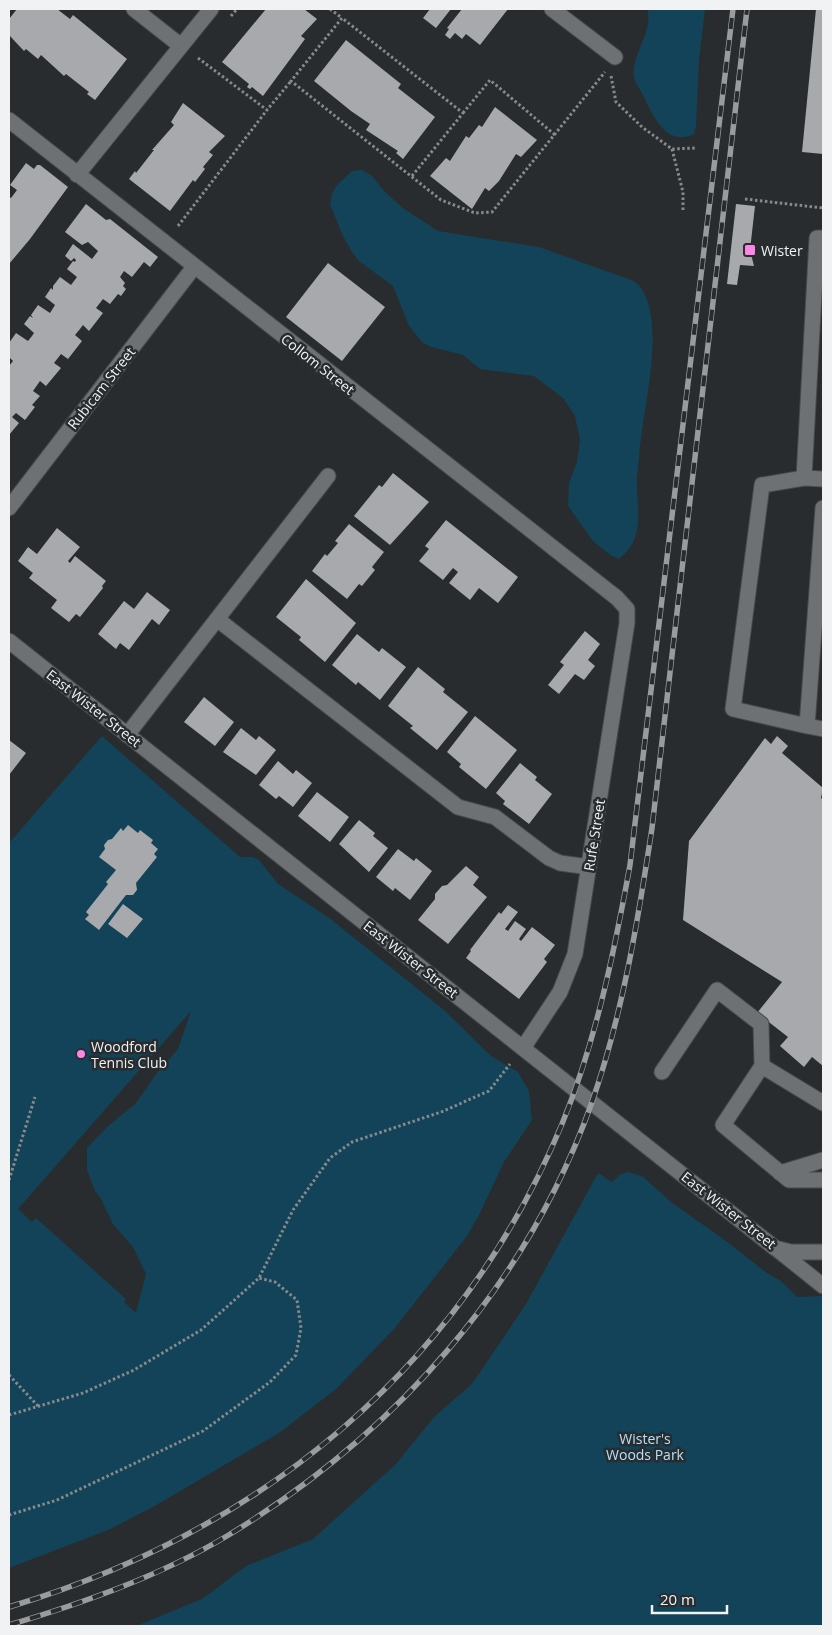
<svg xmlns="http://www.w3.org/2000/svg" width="832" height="1635" viewBox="0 0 832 1635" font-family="'Open Sans',sans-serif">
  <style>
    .green { fill: #124358; fill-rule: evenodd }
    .building { fill: #a7a9ac }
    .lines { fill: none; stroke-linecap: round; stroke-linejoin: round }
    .minor-casing { stroke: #474a4b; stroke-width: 17 }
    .path { stroke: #878a8b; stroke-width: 3; stroke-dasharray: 2.5 2.5; stroke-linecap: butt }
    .minor { stroke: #6d7173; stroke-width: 15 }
    .rail-casing { stroke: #999b9d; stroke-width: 5.5 }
    .rail { stroke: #292c2e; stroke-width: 4; stroke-dasharray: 11; stroke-linecap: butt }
    .poi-dot { fill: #fc86e3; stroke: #292c2e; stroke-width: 2 }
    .labels { text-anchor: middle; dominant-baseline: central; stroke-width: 5; stroke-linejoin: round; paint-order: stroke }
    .poi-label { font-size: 14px; fill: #f0f2f3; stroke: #292c2e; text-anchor: start }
    .street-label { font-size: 14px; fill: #f0f2f3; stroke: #292c2e }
    .park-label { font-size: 14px; fill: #b1e0f9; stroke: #292c2e }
  </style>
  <rect width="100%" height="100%" fill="#292c2e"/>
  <path class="green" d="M648,9H705L699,60L696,126L694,134C666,148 652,114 643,95C640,89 635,83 634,77C632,59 643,45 647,28C649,22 648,15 648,9Z
    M362,170L372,176L386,193L403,208L438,231L539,247L634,281C666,305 648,388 643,424C640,441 639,459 637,477C636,495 641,517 636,534C633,545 627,552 619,559L610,555L593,541L568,506L569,483L577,462L580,440L575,416L563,398L534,376L480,369L463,355L431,347L422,342L409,326L393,286L359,261L352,252L342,234L330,204L332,193L337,185L352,171Z
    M102,736L240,857H252L259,860L278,884L328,917L444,1010L491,1056L518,1072L529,1091L532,1120L504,1162L479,1215L467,1236L394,1329L336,1389L279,1433L153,1507L108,1530L9,1568V843ZM191,1011L178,1049L157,1073L136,1103L107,1127L87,1148V1170L95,1191L100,1197L113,1224L133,1247L146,1274L136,1313L124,1302L126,1299L36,1218L32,1222L18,1209Z
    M628,1172L642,1176L671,1202L726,1241L767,1273L781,1281L797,1297L823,1296V1626H136L202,1599L246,1566L313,1539L395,1465L435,1416L472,1384L526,1304L598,1173L612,1182L621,1174Z"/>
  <path class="building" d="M17,9H57L70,19L73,15L127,59L95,100L87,94L89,92L66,74L64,76L41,55L38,59L26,49L24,51L9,35V19Z
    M266,9H304L317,19L301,36L305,39L263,96L252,87L250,89L247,87L249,84L222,62Z
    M430,9H451L436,28L423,18Z
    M462,9H508L480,45L466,34L462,39L455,33L450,39L445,35L449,29L447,28Z
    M816,9H823V154L802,152Z
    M346,40L401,84L398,88L435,117L403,159L396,153L398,151L366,130L370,124L351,111L314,81Z
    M183,103L225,136L209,152L213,155L203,167L205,169L195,182L193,180L170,211L129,179L135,171L136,173L154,150H152L174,125L171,122Z
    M495,107L537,140L521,157L516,154L499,181L489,191L485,188L472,209L430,176L446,158L450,161L466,136L469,138L479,125L482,127Z
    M26,163L34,169L37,165H40L68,187L30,239L9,264V197L11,198L17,190L10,185Z
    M86,204L106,220L110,219L158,257L150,267L144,262L132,277L124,271L120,277L125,283L123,286L126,289L121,296L118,294L110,304L103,299L96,308L103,313L89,331L83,325L80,329L75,335L82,341L68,359L61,354L54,363L61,368L46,386L40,381L33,391L40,396L32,405L35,407L25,420L16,413L12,417L19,423L9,435V366L13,361L9,357V343L16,333L28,341L32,336L34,333L24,324L30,316L33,318L31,315L38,305L50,313L55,305L45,297L51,288L53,290V286L60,277L71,285L77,277L67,269L73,261L75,262L76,260L74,258L71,261L65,256L73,244L92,259L98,251L88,242L82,245L65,232Z
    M736,204L755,206L750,250L754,266L740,265L737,285L727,284Z
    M328,263L385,307L342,361L286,317Z
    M393,473L429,502L390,545L354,516L379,485L382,487Z
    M446,520L518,577L498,603L479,588L470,600L449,583L458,572L453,568L443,580L419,561L429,549L425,546Z
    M349,524L384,552L372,567L375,570L362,586L359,584L347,599L312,571L325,554L327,556L338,543L335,541Z
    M57,528L80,547L68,561L70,563L75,556L106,581L102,586L103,588L80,617L76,614L69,622L51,608L57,600L29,578L33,573L18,561L28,547L37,554Z
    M306,579L356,623L325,662L299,640L301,637L276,617Z
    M147,592L170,610L159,625L152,619L129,650L120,643L116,649L98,634L124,601L134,609Z
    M585,631L600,644L588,660L595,666L584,680L575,674L559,694L548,685L564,665L560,662Z
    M357,634L379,652L382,648L406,667L380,700L358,682L356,685L332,665Z
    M418,667L445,689L443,692L468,712L437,750L410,728L413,726L388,706Z
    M204,697L234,722L215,746L184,722Z
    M475,716L517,750L486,789L459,767L461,764L447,752Z
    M241,728L256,740L259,736L276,750L256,775L223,752Z
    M777,736L788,746L782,753L823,788L821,798L823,800V1066L812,1057L804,1067L780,1046L788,1037L757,1013L782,982L683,920L689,841L765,738L771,744Z
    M9,740L26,753L9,775Z
    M278,761L293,774L296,770L312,783L293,807L279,796L276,799L259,785Z
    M520,763L537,777L535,780L552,794L529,824L503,804L505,801L496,793Z
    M317,792L349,817L330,842L298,816Z
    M359,820L375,833L373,836L388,848L369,872L339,844Z
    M128,825L138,833L140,830L153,840L151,843L158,849L154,854L157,857L136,883L137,890L133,895H126L99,930L85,919L89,915L86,912L108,884L106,882L116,870L99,857L105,849L104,845L108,840L112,839L121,828L123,831Z
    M398,849L414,861L416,858L432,871L410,900L395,888L393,891L376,877Z
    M466,866L479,877L473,885L487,897L448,944L418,920L435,899V894L442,886L447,885Z
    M123,904L143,919L127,938L108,924Z
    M508,905L518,912L505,929L508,931L515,921L526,929L519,939L521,941L532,927L555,945L544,959L547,962L519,999L466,958L471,951L470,950L499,912L501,914Z"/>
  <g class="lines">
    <g class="minor-casing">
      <path id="minor" d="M134,9L181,46
        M552,9L615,57
        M9,120L617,598L627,609V623L575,954L560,992L523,1048
        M77,175L211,9
        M823,238H817L804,478L823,479
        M804,478L762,485L733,709L807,726
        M9,508L194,267
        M823,508L807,726L823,729
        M217,619L458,807L495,817L549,858L560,863L589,867
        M9,641L775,1248L791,1252H823
        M127,735L328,476
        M662,1072L717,990L761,1024L762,1066
        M823,1103L762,1066L723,1125L789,1180H823
        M780,1173L823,1160
        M778,1250L823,1286"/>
    </g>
    <path class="path" d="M330,9L342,18
      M231,16L237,9
      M198,58L267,110L291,81
      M611,76L616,102L642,127L672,149L696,148
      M463,113L490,80L555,135
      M672,149L683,192V212
      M412,176L463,113L342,18L291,81L441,200L475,213L492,212L605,72
      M745,199L823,208
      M178,226L267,110
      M9,1180L35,1097
      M9,1375L38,1406
      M9,1415L83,1393L134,1370L201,1330L259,1278L293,1210L330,1158L352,1142L441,1112L489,1091L510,1064
      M9,1515L57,1500L203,1431L270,1382L296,1355L301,1328L297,1300L275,1282L259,1278"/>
    <use href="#minor" class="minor"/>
    <g class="rail-casing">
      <path id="rail" d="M9,1607C260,1532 460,1369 562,1124C596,1041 614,953 630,865L733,9
        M9,1625C83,1603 160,1576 227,1536C394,1435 527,1286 592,1102C623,1013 638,920 652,828L747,9"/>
    </g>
    <use href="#rail" class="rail"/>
  </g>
  <g class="poi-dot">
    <rect x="744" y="244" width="12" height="12" rx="2.5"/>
    <circle cx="81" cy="1054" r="5"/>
  </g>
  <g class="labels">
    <g class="poi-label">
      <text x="761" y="250">Wister</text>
      <text x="91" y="1046">Woodford<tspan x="91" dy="16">Tennis Club</tspan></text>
    </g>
    <g class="street-label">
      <text transform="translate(318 364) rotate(38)">Collom Street</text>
      <text transform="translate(101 388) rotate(-52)">Rubicam Street</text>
      <text transform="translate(94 708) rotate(38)">East Wister Street</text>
      <text transform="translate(594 835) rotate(-81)">Rufe Street</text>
      <text transform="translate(411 959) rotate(38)">East Wister Street</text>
      <text transform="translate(729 1210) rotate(38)">East Wister Street</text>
    </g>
    <g class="park-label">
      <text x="645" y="1438">Wister's<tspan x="645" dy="16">Woods Park</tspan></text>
    </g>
  </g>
  <rect width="832" height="1635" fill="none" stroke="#f0f2f3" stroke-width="20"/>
  <path d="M652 1605v8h75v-8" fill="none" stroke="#f0f2f3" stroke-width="2.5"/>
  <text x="660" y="1605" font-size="15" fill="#f0f2f3" stroke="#292c2e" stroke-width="4" paint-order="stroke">20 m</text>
</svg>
